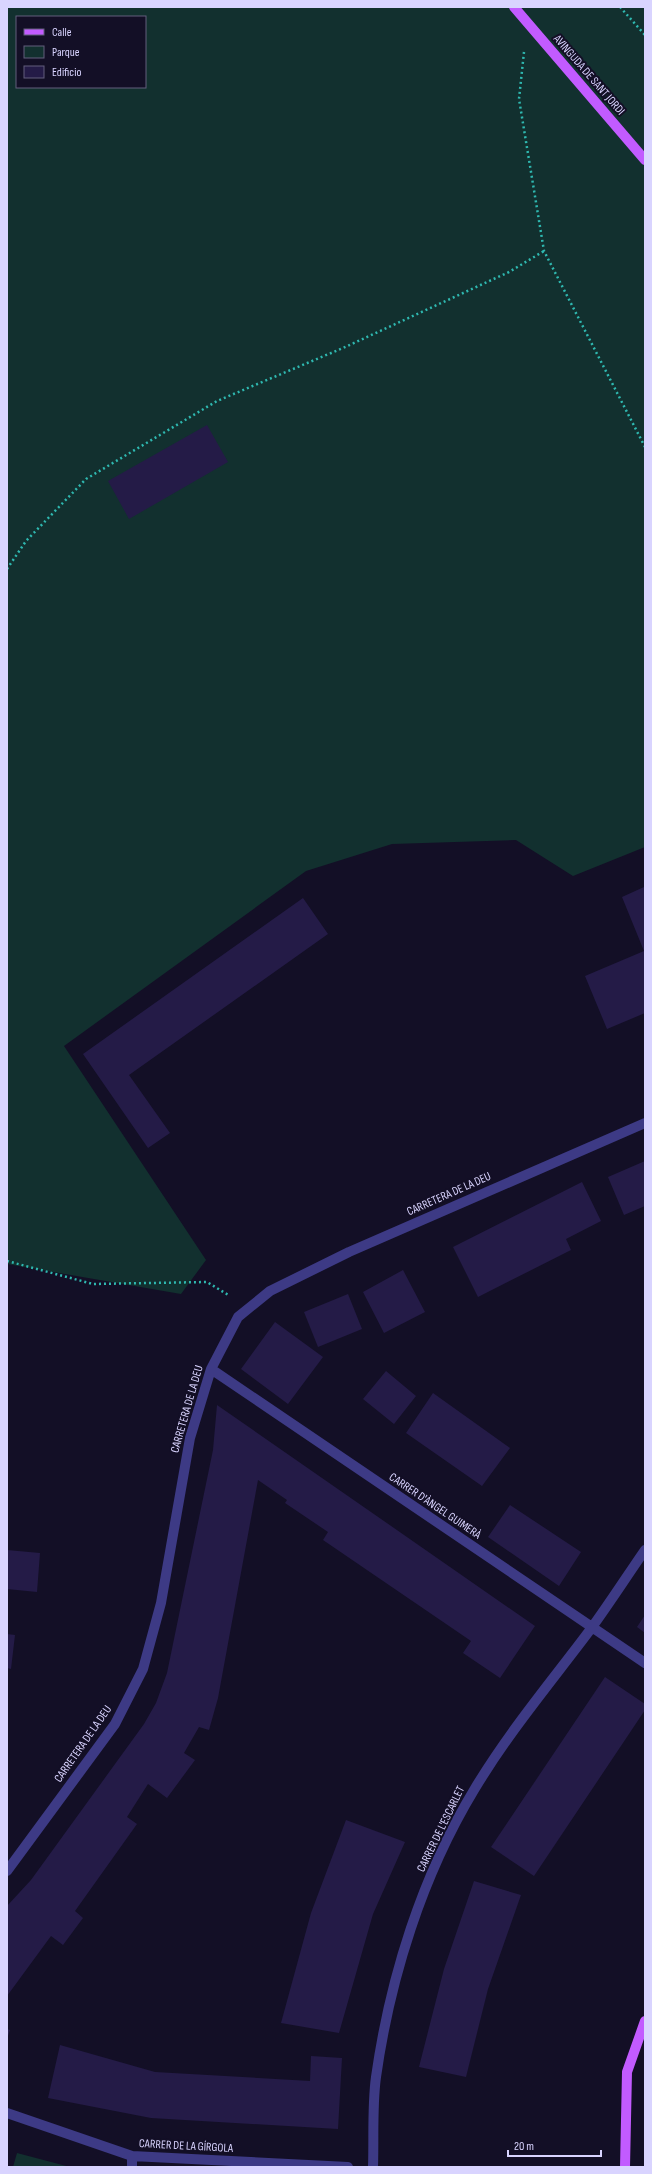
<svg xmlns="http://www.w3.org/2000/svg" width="652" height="2174" viewBox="0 0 652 2174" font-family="'Sofia Sans Condensed',sans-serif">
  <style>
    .green { fill: #12302f; fill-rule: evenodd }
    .building { fill: #241b47 }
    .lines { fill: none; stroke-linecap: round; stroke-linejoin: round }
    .path { stroke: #2fb8b0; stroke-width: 2.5; stroke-dasharray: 2 3; stroke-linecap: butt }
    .minor { stroke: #3d3a85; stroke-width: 10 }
    .major { stroke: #c25bff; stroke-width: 10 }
    .labels { text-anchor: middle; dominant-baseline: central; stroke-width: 4; stroke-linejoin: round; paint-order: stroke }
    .street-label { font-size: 12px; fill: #d9d4ff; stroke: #130f26 }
  </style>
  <rect width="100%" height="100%" fill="#130f26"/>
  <path class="green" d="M7,7H645V847L573,876L516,840L392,844L306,871L64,1046L206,1260L181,1294L7,1264ZM17,17H145V87H17Z
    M17,2153L70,2167H13Z"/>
  <path class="building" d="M207,425L228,462L129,519L108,481Z
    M644,887L645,1013L607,1029L585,976L644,951L622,897Z
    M303,898L328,934L129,1075L170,1133L148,1148L83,1054Z
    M645,1161V1206L624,1215L608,1177Z
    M582,1182L601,1221L566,1239L571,1250L478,1297L453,1247Z
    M403,1270L425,1312L384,1333L363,1292Z
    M348,1294L362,1329L318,1347L304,1312Z
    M275,1322L323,1357L288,1404L241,1369Z
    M386,1371L416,1396L394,1424L363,1399Z
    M433,1393L510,1448L482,1486L406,1433Z
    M217,1405L535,1626L500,1678L463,1653L471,1641L323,1540L328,1532L285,1503L287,1500L258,1480L218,1698L209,1730L199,1727L184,1753L195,1760L167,1798L148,1784L127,1817L137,1824L75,1911L83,1918L63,1945L51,1936L7,1996V1906L31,1880L144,1724L156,1703L167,1673L213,1450Z
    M510,1505L581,1552L559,1586L488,1537Z
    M7,1550L40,1553L37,1592L7,1589Z
    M645,1615V1633L637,1627Z
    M7,1634L15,1635L11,1669L7,1668Z
    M605,1677L645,1704V1710L534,1876L491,1847Z
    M346,1820L405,1842L373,1914L339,2033L281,2023L311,1913Z
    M474,1881L521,1895L488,1989L466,2077L419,2067L444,1969Z
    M7,2029L10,2030L7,2039Z
    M60,2045L155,2072L310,2081L311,2056L342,2058L338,2129L151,2118L48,2098Z"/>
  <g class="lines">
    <path class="path" d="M620,7L645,35
      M524,52L519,99L544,251L645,447
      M7,569L26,541L86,479L217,401L343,348L509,272L544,251
      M7,1261L93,1284L207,1282L230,1296"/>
    <path class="minor" d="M211,1369L645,1663
      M7,1871L115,1724L143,1669L161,1603L190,1438L211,1369L238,1317L270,1291L349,1252L645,1123
      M7,2113L132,2156L348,2167
      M132,2167V2156
      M373,2167C374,2138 372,2106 376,2077C390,1978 422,1876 474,1790C508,1733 551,1682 590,1630C609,1604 627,1576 645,1550"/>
    <path class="major" d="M514,7L645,160
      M625,2167L627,2072L645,2021"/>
  </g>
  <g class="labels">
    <g class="street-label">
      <text transform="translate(589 75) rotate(49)">AVINGUDA DE SANT JORDI</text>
      <text transform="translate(449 1194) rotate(-24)">CARRETERA DE LA DEU</text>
      <text transform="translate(187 1409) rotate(-74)">CARRETERA DE LA DEU</text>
      <text transform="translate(435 1506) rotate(34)">CARRER D'ÀNGEL GUIMERÀ</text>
      <text transform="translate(83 1744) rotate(-55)">CARRETERA DE LA DEU</text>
      <text transform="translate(441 1829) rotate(-64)">CARRER DE L'ESCARLET</text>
      <text transform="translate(186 2146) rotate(3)">CARRER DE LA GÍRGOLA</text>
    </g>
  </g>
  <rect width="652" height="2174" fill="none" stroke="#d9d4ff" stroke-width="16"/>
  <rect x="16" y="16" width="130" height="72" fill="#130f26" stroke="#625e7d"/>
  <rect x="24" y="29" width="20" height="6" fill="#c25bff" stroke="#625e7d"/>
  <text x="52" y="36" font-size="12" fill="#d9d4ff">Calle</text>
  <rect x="24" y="46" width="20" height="12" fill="#12302f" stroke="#625e7d"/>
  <text x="52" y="56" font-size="12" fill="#d9d4ff">Parque</text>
  <rect x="24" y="66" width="20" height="12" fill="#241b47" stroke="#625e7d"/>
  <text x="52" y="76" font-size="12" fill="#d9d4ff">Edificio</text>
  <path d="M508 2150v6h93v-6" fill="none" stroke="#d9d4ff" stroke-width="2"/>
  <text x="514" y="2150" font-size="12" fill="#d9d4ff" stroke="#130f26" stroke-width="3" paint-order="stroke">20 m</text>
</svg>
